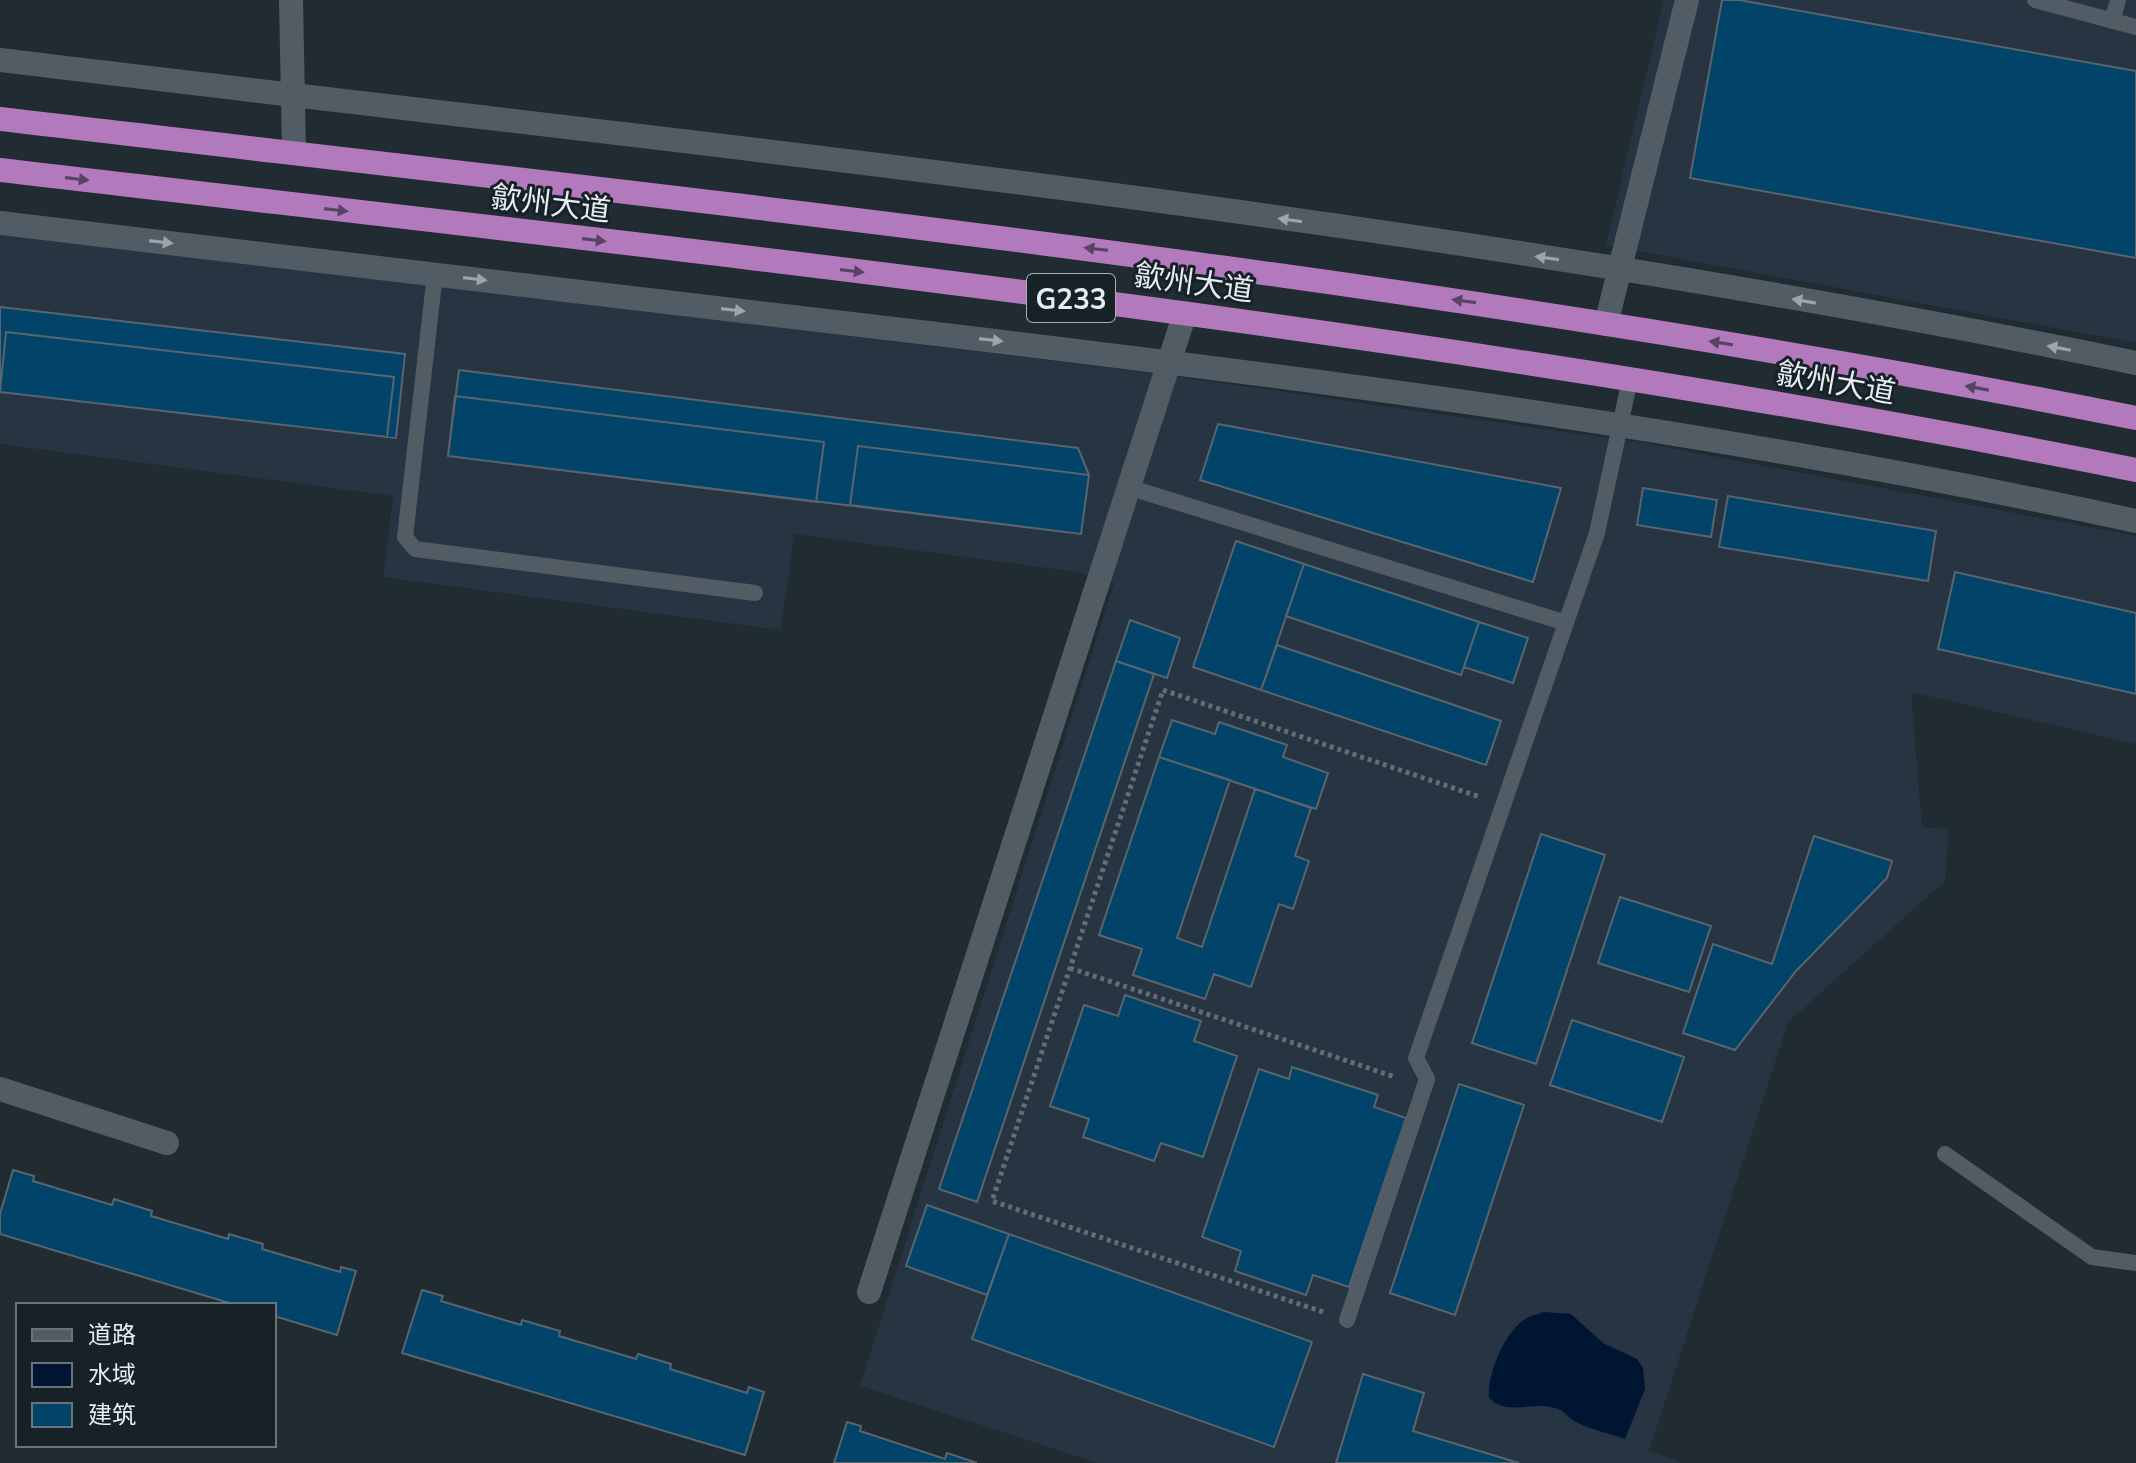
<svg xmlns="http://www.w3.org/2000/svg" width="2136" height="1463" viewBox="0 0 2136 1463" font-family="Mulish,'Noto Sans SC',sans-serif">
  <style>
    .built { fill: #263541 }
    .water { fill: #001532 }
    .building { fill: #024469; stroke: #59646d; stroke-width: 2 }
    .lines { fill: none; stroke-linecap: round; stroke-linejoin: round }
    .path { stroke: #646d73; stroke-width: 5; stroke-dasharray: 4 4; stroke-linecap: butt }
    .service { stroke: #515c65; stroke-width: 16 }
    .minor { stroke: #515c65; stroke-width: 24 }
    .trunk { stroke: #b27abd; stroke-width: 24 }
    .oneway { fill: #554564 }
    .oneway2 { fill: #9ca4ac }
    .labels { text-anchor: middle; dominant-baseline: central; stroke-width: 6; stroke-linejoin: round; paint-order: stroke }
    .shield { fill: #172128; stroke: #a9b0b5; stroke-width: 2 }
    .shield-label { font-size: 28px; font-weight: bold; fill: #e7edf2 }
    .street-label { font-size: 30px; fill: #e7edf2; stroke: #172128 }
  </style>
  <rect width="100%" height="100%" fill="#212b32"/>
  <path class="built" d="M1664,0H2136V343L1606,245Z
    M0,233L1130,370L1644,443L2136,536V744L1911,692L1922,827L1949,829L1945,881L1788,1022L1649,1451L1683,1463H1098L860,1386L1114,584L1078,572L794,534L781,630L383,577L393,496L0,444Z"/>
  <path class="water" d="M1544,1312L1571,1314L1603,1343L1637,1359L1643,1368L1645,1389L1625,1439C1609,1433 1591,1430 1576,1422C1566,1417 1566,1409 1550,1407C1530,1403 1506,1415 1489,1398C1487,1375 1503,1337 1521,1322C1527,1316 1536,1315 1544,1312Z"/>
  <path class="building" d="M1722,0H1739L2136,71V258L1690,178Z
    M0,307L405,354L396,438L0,392Z
    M6,332L394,377L387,437L0,392Z
    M459,370L1078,448L1089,475L1081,534L448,456Z
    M455,396L824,442L816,502L448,456Z
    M1218,424L1561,488L1533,582L1200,480Z
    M858,446L1089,475L1081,534L850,505Z
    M1643,488L1717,500L1711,537L1637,525Z
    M1728,496L1936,531L1928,581L1719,547Z
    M1236,541L1304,564L1261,690L1193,667Z
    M1304,564L1479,622L1461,675L1286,616Z
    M1955,572L2136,613V694L1938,649Z
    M1130,620L1180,638L1167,678L1116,661Z
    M1479,622L1528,638L1513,683L1464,667Z
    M1277,645L1501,721L1486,765L1261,690Z
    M1116,661L1154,674L977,1202L939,1189Z
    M1172,720L1215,734L1219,722L1287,745L1283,757L1328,773L1316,809L1159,757Z
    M1159,757L1230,780L1177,938L1202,947L1255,789L1311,808L1295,856L1309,861L1293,909L1279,904L1251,987L1214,974L1205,999L1133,975L1142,949L1099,935Z
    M1541,834L1605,855L1536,1064L1472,1043Z
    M1814,836L1892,861L1887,878L1796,971L1735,1050L1683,1033L1713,944L1772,964Z
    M1620,897L1711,926L1689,992L1598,963Z
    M1125,995L1201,1021L1194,1041L1237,1056L1203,1157L1161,1143L1154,1161L1083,1137L1089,1119L1050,1106L1084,1005L1118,1016Z
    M1572,1020L1684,1057L1662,1122L1550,1085Z
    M1292,1067L1378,1095L1374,1107L1406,1118L1349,1287L1313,1275L1306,1295L1235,1271L1241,1251L1202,1237L1259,1069L1289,1079Z
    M1459,1084L1524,1105L1455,1315L1390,1293Z
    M13,1170L34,1176L33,1181L112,1205L114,1199L152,1211L151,1216L228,1239L229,1234L263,1244L262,1249L340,1272L341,1267L356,1271L337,1335L274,1316V1305H236L0,1234V1214Z
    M927,1205L1009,1234L987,1295L906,1266Z
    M1009,1234L1312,1342L1274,1447L972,1339Z
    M422,1290L443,1296L441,1301L521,1325L522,1320L560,1331L559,1336L636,1359L638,1354L671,1364L670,1369L747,1393L749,1387L764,1392L745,1455L402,1353Z
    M1363,1374L1424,1393L1413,1431L1519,1463H1336Z
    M847,1422L861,1426L860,1431L945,1459L947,1453L977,1463H834Z"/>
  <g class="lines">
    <path class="path" d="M1070,968L1395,1077
      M1323,1312L992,1201L1163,690L1480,797"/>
    <path class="service" d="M2035,0L2136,27
      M2112,21L2118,0
      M435,274L405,537L415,549L755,593
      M1128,487L1566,623
      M1945,1154L2092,1257L2136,1263
      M1347,1320L1427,1079L1416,1058L1597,533L1630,379"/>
    <path class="minor" d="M291,0L294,153
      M0,60C713,147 1432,217 2136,363
      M0,223C298,258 596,293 894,329C1310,378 1726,431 2136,521
      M1606,324L1687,0
      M0,1089L167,1143
      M869,1292L1185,313"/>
    <path class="trunk" d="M0,119C714,203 1430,277 2136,418
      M0,170C714,254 1430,328 2136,470"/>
  </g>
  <defs><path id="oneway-solid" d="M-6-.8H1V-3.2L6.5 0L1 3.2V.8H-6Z" transform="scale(2)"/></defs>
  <g class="oneway">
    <use href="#oneway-solid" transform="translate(77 179) rotate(7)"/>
    <use href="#oneway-solid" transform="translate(336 210) rotate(7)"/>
    <use href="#oneway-solid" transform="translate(594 240) rotate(7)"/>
    <use href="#oneway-solid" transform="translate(1096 249) rotate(-173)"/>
    <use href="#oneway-solid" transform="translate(852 271) rotate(7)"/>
    <use href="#oneway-solid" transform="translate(1464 301) rotate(-172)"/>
    <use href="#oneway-solid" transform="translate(1721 343) rotate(-171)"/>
    <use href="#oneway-solid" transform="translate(1977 388) rotate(-170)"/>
  </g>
  <g class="oneway2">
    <use href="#oneway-solid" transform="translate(1290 220) rotate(-172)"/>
    <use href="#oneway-solid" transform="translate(161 242) rotate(7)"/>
    <use href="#oneway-solid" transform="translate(1547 258) rotate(-172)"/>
    <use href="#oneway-solid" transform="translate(475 279) rotate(7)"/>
    <use href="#oneway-solid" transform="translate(1804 301) rotate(-170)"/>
    <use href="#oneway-solid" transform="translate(733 310) rotate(7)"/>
    <use href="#oneway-solid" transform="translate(991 340) rotate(7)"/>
    <use href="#oneway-solid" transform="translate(2059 348) rotate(-169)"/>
  </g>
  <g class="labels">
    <rect class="shield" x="1027" y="274" width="88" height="48" rx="6"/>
    <g class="shield-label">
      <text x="1071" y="298">G233</text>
    </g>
    <g class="street-label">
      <text transform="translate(551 203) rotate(7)">歙州大道</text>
      <text transform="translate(1194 282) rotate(8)">歙州大道</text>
      <text transform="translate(1836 382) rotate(10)">歙州大道</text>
    </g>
  </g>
  <rect x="16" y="1303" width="260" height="144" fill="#172128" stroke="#6a7379" stroke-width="2"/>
  <rect x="32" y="1329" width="40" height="12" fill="#515c65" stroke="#6a7379" stroke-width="2"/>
  <text x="88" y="1343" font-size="24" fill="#e7edf2">道路</text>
  <rect x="32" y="1363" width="40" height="24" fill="#001532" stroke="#6a7379" stroke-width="2"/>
  <text x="88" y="1383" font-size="24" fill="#e7edf2">水域</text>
  <rect x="32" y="1403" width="40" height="24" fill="#024469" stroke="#6a7379" stroke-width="2"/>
  <text x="88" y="1423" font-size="24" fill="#e7edf2">建筑</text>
</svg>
